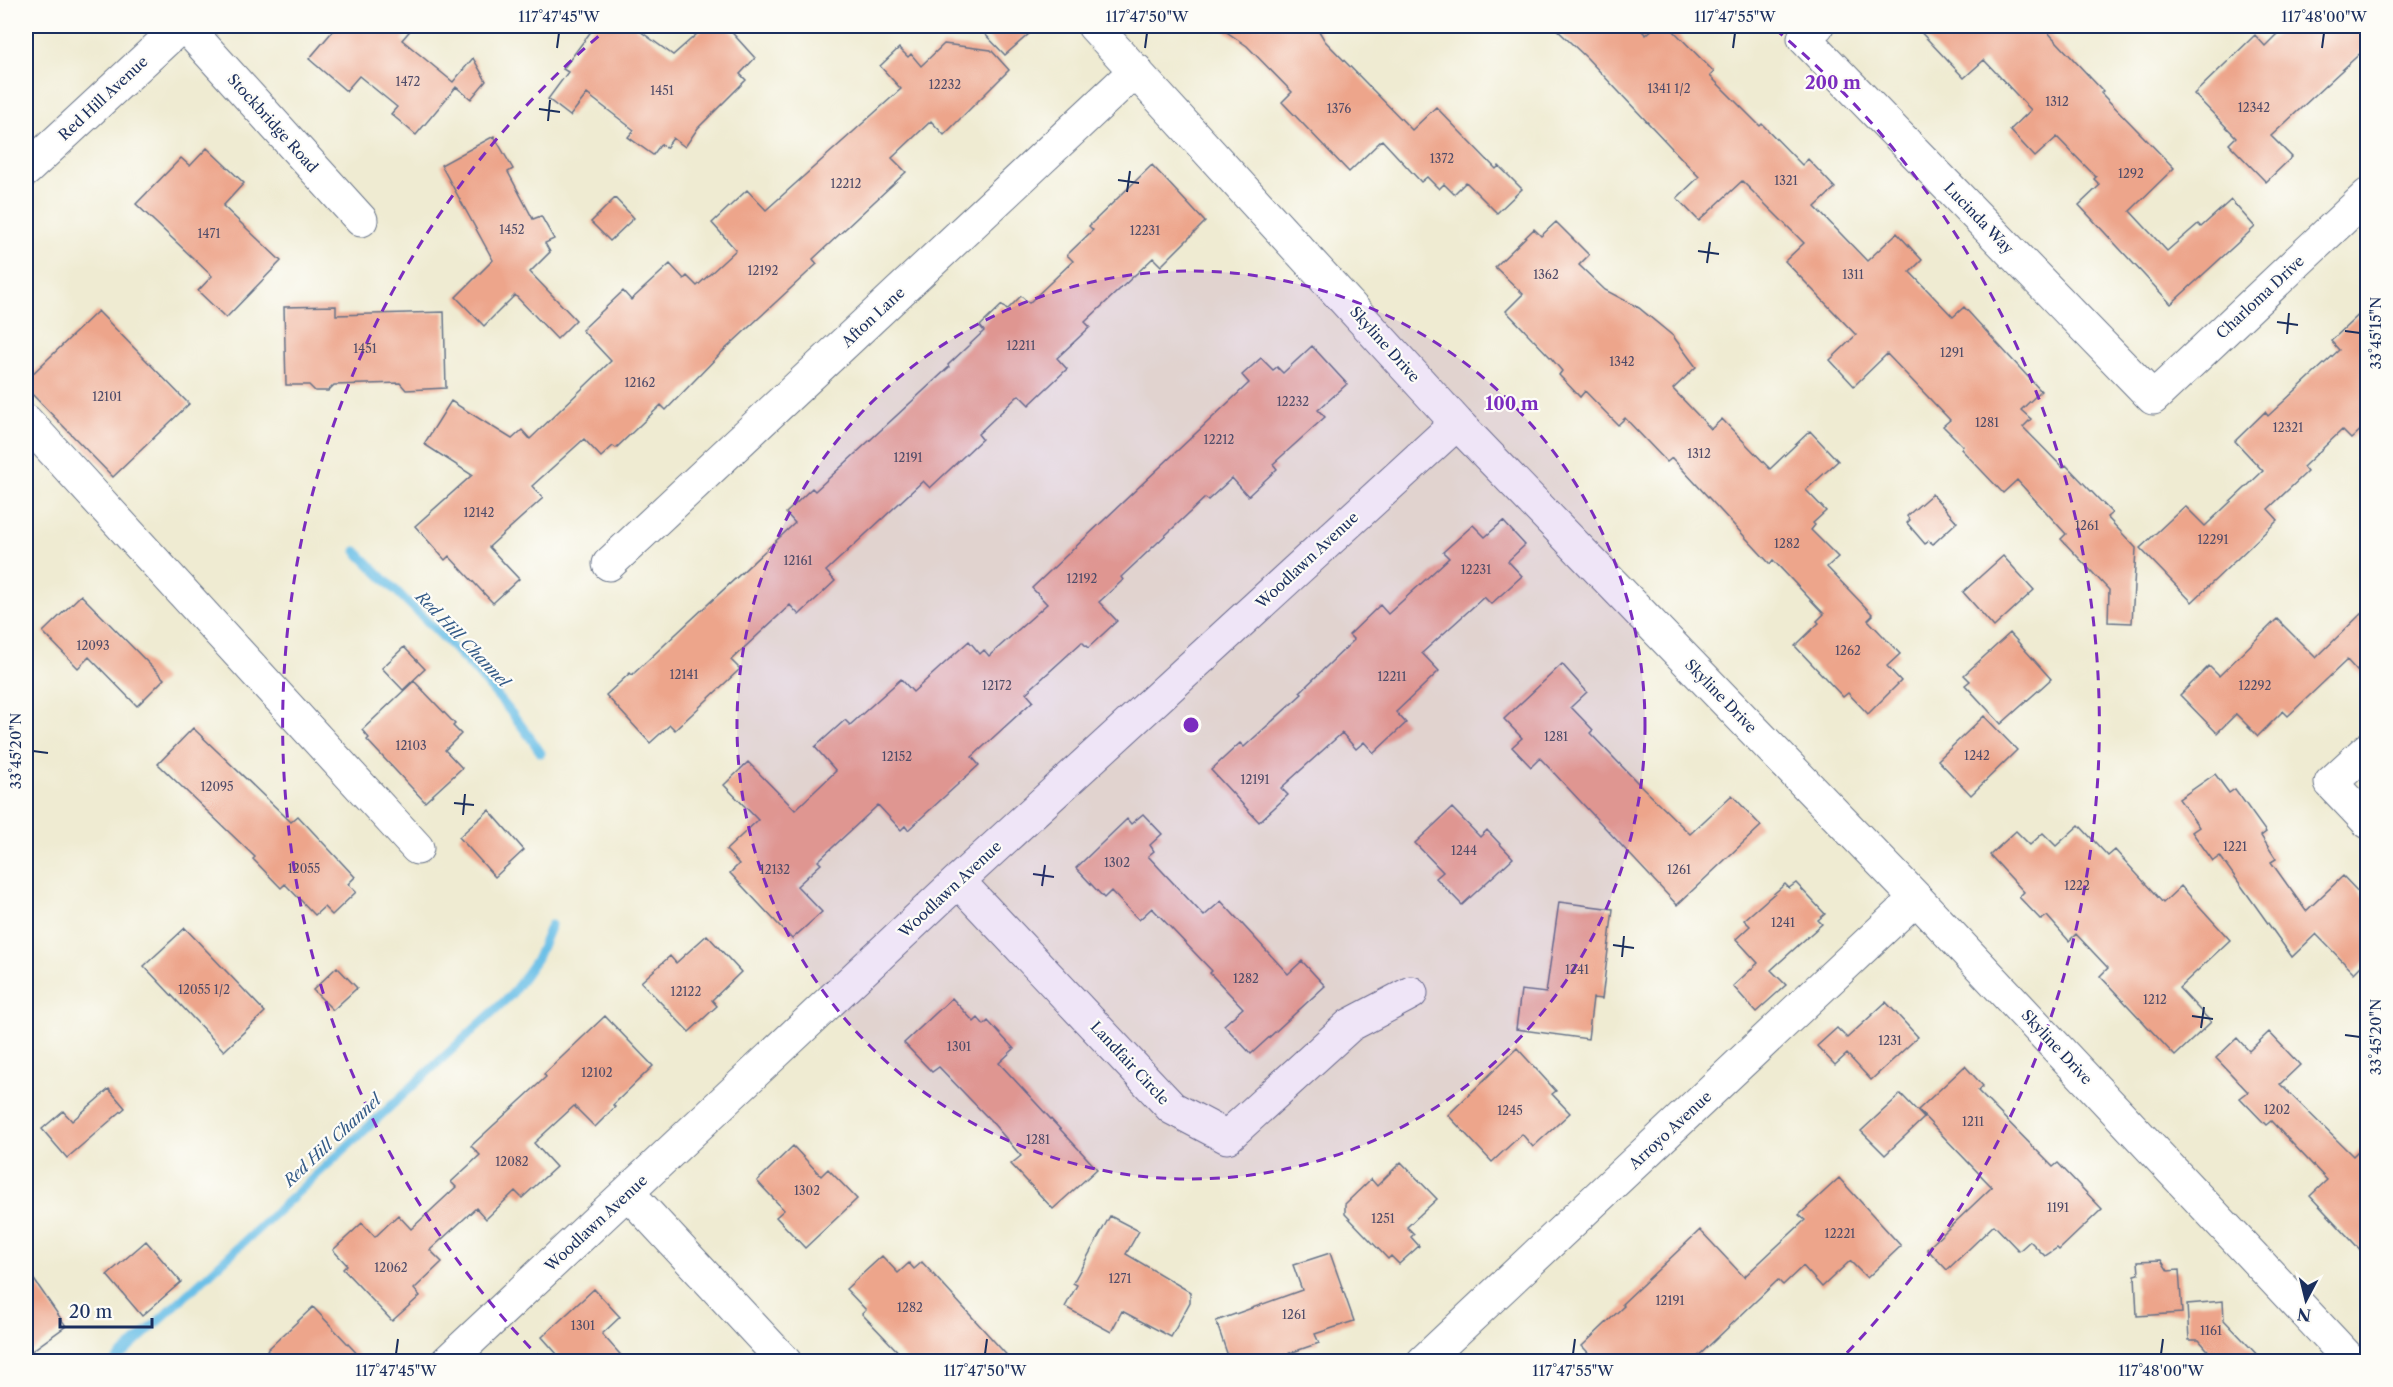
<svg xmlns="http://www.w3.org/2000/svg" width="2393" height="1387" viewBox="0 0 2393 1387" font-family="'Libre Caslon Text',serif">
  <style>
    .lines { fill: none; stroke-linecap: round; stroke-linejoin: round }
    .stream { stroke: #6bbfe7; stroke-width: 9 }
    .building { fill: #eda58b }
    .minor-casing { stroke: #657187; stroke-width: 35 }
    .major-casing { stroke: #657187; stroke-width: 35 }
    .minor { stroke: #fff; stroke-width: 33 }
    .major { stroke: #fff; stroke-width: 33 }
    .ticks { fill: none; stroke: #1b2f5e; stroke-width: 2 }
    .ring { fill: none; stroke: #7b2cbf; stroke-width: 3; stroke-dasharray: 10 8 }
    .labels { text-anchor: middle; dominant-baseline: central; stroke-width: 4.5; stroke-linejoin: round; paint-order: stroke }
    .number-label { font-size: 12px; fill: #504c69 }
    .street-label { font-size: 15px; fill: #1b2f5e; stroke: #fdfcf7 }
    .water-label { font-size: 16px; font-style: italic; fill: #335a87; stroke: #fdfcf7 }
    .centre { fill: #7b2cbf; stroke: #fdfcf7; stroke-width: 3 }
    .ring-label { font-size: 18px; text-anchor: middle; font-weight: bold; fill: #7b2cbf; stroke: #fdfcf7; stroke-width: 4.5; stroke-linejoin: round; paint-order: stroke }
    .neatline { fill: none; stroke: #1b2f5e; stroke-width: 2 }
    .ticks-label { font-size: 15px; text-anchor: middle; fill: #1b2f5e }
  </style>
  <rect width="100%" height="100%" fill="#fdfcf7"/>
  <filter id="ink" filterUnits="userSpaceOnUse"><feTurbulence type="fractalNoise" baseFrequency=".0167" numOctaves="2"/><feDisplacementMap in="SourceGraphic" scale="12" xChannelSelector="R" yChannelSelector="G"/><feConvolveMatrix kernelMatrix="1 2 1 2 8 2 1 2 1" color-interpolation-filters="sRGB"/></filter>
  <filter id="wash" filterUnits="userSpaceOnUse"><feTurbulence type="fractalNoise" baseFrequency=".008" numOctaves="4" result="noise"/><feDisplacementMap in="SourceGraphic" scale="24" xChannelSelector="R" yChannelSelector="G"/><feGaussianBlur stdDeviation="1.35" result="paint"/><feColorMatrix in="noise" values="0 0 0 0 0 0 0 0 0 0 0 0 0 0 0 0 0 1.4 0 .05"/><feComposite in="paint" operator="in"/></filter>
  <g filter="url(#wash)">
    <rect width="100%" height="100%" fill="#efebd2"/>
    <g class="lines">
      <path class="stream" d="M356,551C420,616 490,677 541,753
        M114,1362L512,994L537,958L551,925"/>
    </g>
    <g id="blocks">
      <path class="building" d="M337,26H414L402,40L453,82L473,58L486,81L471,99L456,87L416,135L391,114L397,107L359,76L346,91L309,59Z
        M595,26H633L673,55L706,26H726L755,58L740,74L746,80L698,128L685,147L673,138L666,148L661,144L653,155L628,137L634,130L587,94L570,116L548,99L568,72L563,69Z
        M977,26H1038L1005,55Z
        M1218,26H1316L1325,41L1412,130L1436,107L1496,169L1499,166L1522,189L1497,213L1466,182L1454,194L1444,184L1439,189L1427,177L1421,182L1382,140L1349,172L1282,102L1292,92L1247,46Z
        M1553,26H1637L1646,35L1656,26H1669L1714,72L1710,76L1760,126L1762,124L1802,165L1808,159L1835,188L1815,207L1867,261L1897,233L1922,260L1910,272L1953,317L1964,307L2041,391L2021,410L2031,419L2023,427L2063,468L2066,465L2112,513L2107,517L2136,548L2132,623L2108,622L2109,590L2061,539L2066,534L2017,480L2003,493L1961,449L1963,446L1943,426L1950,420L1887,354L1854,386L1830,360L1856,335L1785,261L1804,243L1742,181L1699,221L1677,198L1699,177L1587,58Z
        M1915,26H2042L2103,91L2101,93L2174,168L2130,211L2167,251L2198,224L2201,227L2231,200L2255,227L2171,304L2079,205L2100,185L2094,179L2096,177L2057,137L2035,157L2010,130L2031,110L1984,60L1964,78Z
        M2285,26H2367V47L2271,136L2292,157L2266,182L2229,144L2236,137L2194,94L2255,35L2265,46Z
        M944,44L991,50L1009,70L944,135L931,121L892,158L906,172L813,259L817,264L720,354L666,410L661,405L616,448L613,446L601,457L584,439L532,486L543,498L489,547L519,579L493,603L449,556L445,560L415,526L472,475L424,444L451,401L512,439L522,430L530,439L611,361L582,330L623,291L631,300L670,264L684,279L687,276L697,286L736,250L712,223L747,190L766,210L901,89L880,66L899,48L908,57L911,54L921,66Z
        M494,136L513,169L508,172L533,219L541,216L554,239L545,243L550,252L530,272L576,320L557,339L515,295L484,326L456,297L493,260L441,165Z
        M207,148L244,183L223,206L281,261L226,318L198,291L212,276L136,204L181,158L190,166Z
        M1152,165L1205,222L1161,266L1153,258L1085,322L1090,327L1057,358L1067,369L1029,405L1019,395L978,434L982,439L930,488L923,481L826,571L835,581L799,615L790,605L731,660L740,669L675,730L670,725L650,743L606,695L630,673L632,675L795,523L786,513L812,488L815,491L949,367L948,365L984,331L980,326L1002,305L1007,310L1021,296L1029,303L1073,261L1067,255L1093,230L1089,226Z
        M615,198L634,218L610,241L591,222Z
        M1556,222L1589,255L1579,265L1605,290L1639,308L1673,336L1696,367L1673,389L1711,429L1722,419L1770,469L1810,431L1838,461L1806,490L1826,511L1813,523L1815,525L1811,530L1838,557L1827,567L1873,615L1868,620L1900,654L1887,666L1901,681L1868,714L1848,693L1843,697L1795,646L1819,623L1817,621L1824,614L1773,560L1770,564L1672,458L1667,462L1625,418L1618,425L1585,391L1580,397L1559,375L1562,371L1551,358L1506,311L1523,294L1495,267L1534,229L1541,236Z
        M336,306V315L444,312L446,388L406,390L400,383L334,385L328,391H315L309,385H286L284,307Z
        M2367,307V424L2351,439L2342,430L2303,467L2307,472L2268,509L2278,520L2192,602L2140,548L2185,506L2205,526L2263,471L2235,441L2265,412L2268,416L2339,350L2331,341Z
        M98,311L189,404L113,477L26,388V380Z
        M1312,346L1347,384L1318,410L1325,417L1273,464L1277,469L1248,496L1232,478L1208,500L1205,498L1121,577L1123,580L1099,602L1117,621L1088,648L1082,642L1026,693L1033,701L972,757L979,765L908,830L905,826L901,830L878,805L818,861L821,864L797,886L822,912L792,939L730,873L739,864L726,850L758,820L724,785L748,762L795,810L836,771L815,747L845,720L850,725L901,679L913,692L969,641L980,654L984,650L989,656L1047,604L1032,588L1249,383L1242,375L1261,358L1273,370L1277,367L1283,373Z
        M1932,494L1957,522L1933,544L1929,541L1925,544L1907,523L1910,520L1907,516Z
        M1503,521L1525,545L1508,561L1522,576L1491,604L1484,597L1422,653L1439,671L1396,712L1406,723L1374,753L1364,742L1356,749L1342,733L1281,788L1288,795L1259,822L1211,770L1240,743L1244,747L1302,694L1300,692L1354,640L1349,635L1380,605L1388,614L1449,558L1443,552L1473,525L1485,537Z
        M2003,556L2034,590L1994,627L1963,592Z
        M81,595L164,679L137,706L89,657L78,668L43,632Z
        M2367,608V682L2347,660L2288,716L2283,711L2258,736L2236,714L2217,733L2180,695L2209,666L2219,676L2277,619L2316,658Z
        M2010,633L2051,679L2001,724L1965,685L1970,681L1964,675Z
        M404,647L425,669L403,690L382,668Z
        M1562,664L1587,692L1571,707L1593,730L1590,733L1636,781L1690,834L1732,795L1761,826L1677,905L1540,758L1531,767L1512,747L1522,738L1504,719Z
        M414,681L455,724L453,726L461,734L445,750L462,768L425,802L367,740L369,738L362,730Z
        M1984,716L2017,750L1971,795L1938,760Z
        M193,728L291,822L298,816L355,877L348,884L356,892L332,915L324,907L315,915L285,884L281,888L253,859L255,857L158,764Z
        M2215,774L2229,793L2235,789L2266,832L2261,836L2276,859L2271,862L2306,911L2343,876L2367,901V960L2354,973L2316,934L2292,957L2220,856L2213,861L2192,832L2199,827L2179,799Z
        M1452,808L1480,837L1487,830L1513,858L1462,905L1436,878L1443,872L1415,843Z
        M489,810L524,850L495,877L459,837Z
        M1143,814L1162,834L1150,845L1154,851L1148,856L1204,916L1221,901L1288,974L1302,961L1325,986L1251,1054L1224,1025L1243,1008L1210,973L1212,971L1152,908L1139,920L1111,891L1104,898L1076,868L1127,819L1131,824Z
        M2079,825L2108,856L2115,850L2163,903L2181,886L2230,940L2179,988L2211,1022L2175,1056L2100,976L2108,968L2076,934L2069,941L2047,916L2041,920L2019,897L2024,892L1990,855L2016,831L2030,845L2043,833L2056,846Z
        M1796,883L1825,914L1818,920L1822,924L1771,970L1786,985L1756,1012L1733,986L1758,963L1736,939L1750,926L1744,920L1785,884L1789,888Z
        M1559,902L1613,909L1602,999L1593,998L1588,1039L1516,1029L1521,990L1546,993Z
        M185,928L265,1012L224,1051L144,966Z
        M707,935L741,972L712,1000L717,1006L689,1032L641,982L670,956L676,963Z
        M337,967L357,988L333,1010L313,990Z
        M952,998L974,1022L978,1018L984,1025L988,1021L1014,1049L999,1063L1097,1169L1053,1209L1011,1164L1021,1156L992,1122L939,1067L932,1072L904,1043Z
        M1886,1002L1918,1037L1871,1080L1847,1054L1835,1065L1817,1046L1837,1028L1847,1038Z
        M605,1016L653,1066L613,1105L615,1107L595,1127L574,1106L534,1143L556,1167L522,1198L515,1191L486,1219L476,1208L430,1250L442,1262L414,1289L420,1296L392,1321L343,1269L347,1265L333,1250L362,1223L375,1237L398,1215L411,1229L456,1187L451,1182L480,1155L471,1146L546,1077L544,1074Z
        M2269,1032L2300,1065L2280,1084L2353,1156L2367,1142V1257L2310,1196L2327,1180L2271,1121L2266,1125L2240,1098L2248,1092L2216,1058L2237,1038L2249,1051Z
        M1517,1048L1556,1091L1552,1094L1570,1113L1533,1147L1522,1134L1492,1162L1448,1115Z
        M1965,1066L1983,1086L1978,1091L2053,1167L2058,1163L2102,1209L2059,1250L2057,1248L2045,1256L2030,1241L2019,1251L1994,1225L1947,1270L1927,1249L1992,1187L1918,1110Z
        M109,1089L125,1108L67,1158L42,1129L63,1111L72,1121Z
        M1901,1094L1924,1118L1885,1155L1861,1131Z
        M793,1146L821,1176L828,1169L857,1199L805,1248L776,1217L784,1210L757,1181Z
        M1401,1162L1437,1199L1407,1227L1414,1234L1411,1237L1419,1246L1399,1264L1391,1256L1388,1259L1345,1214V1204L1371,1179L1377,1186Z
        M1839,1178L1901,1246L1867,1278L1850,1261L1822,1287L1803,1266L1783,1285L1778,1280L1692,1362H1597L1582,1346L1624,1306L1622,1304L1700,1230L1744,1277L1805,1220L1799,1215Z
        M1110,1216L1139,1231L1126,1254L1190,1292V1302L1171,1337L1122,1311L1111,1332L1065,1307L1077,1285L1073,1283Z
        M146,1241L181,1282L142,1316L107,1275Z
        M1330,1253L1354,1321L1315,1334L1319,1343L1264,1362H1230L1216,1321L1302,1290L1293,1265Z
        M882,1256L898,1273L909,1263L914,1269L922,1262L1013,1362H908L862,1314L866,1310L846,1289Z
        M2161,1260L2168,1271L2179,1270L2182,1313L2137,1316L2135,1275L2139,1274L2138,1261Z
        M26,1268L66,1326L26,1355Z
        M594,1289L620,1317L602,1334L627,1362H564L542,1337Z
        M2223,1301L2224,1320L2264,1362H2218L2199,1340H2189L2187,1304Z
        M313,1307L365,1362H278L267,1350Z"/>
    </g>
  </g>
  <g filter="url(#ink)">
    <use href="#blocks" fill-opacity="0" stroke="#657187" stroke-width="1.5"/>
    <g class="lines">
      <g class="minor-casing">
        <path id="minor" d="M185,26L361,220
          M1094,26L1457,423L1916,898L2352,1362
          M1817,26L1804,38L2153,398L2368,195
          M26,421L417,848
          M609,564L1136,70
          M2368,749L2331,783L2368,822
          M958,881L1172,1108L1227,1137L1350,1025L1411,993
          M628,1193L785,1362
          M447,1362L958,881L1457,423
          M1423,1362L1916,898"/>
      </g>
      <g class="major-casing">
        <path id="major" d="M26,170L181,26"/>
      </g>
      <use href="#minor" class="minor"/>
      <use href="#major" class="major"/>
    </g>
  </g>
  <path class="ticks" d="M557,48L559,33M1145,48L1147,33M1733,48L1735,33M2322,48L2324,33M539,109L560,112M548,121L550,100M1118,180L1139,183M1127,192L1130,171M1698,251L1719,254M1707,263L1710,242M2277,322L2298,325M2345,331L2360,333M2287,334L2289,313M33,751L48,753M454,803L474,805M463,815L465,794M1033,874L1054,877M1042,886L1045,865M1613,945L1634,948M1622,957L1624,936M2192,1016L2213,1019M2201,1028L2204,1007M2345,1035L2360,1037M396,1354L398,1339M985,1354L987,1339M1573,1354L1575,1339M2161,1354L2163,1339"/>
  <circle cx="1191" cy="725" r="454" fill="#7b2cbf" fill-opacity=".12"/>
  <g class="ring">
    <circle cx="1191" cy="725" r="454"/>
    <path d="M543 1361A908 908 0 0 1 607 29M1775 29A908 908 0 0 1 1839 1361"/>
  </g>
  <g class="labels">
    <g class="number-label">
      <text x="408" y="81">1472</text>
      <text x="945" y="84">12232</text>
      <text x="1669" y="88">1341 1/2</text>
      <text x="662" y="90">1451</text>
      <text x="2057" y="101">1312</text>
      <text x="2254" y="107">12342</text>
      <text x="1339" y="108">1376</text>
      <text x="1442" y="158">1372</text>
      <text x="2131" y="173">1292</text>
      <text x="1786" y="180">1321</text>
      <text x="846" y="183">12212</text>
      <text x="512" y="229">1452</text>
      <text x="1145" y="230">12231</text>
      <text x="209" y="233">1471</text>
      <text x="763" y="270">12192</text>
      <text x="1546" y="274">1362</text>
      <text x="1853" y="274">1311</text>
      <text x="1021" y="345">12211</text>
      <text x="365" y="348">1451</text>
      <text x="1952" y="352">1291</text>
      <text x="1622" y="361">1342</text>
      <text x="640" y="382">12162</text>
      <text x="107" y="396">12101</text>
      <text x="1293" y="401">12232</text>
      <text x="1987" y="422">1281</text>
      <text x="2288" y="427">12321</text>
      <text x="1219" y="439">12212</text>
      <text x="1699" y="453">1312</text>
      <text x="908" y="457">12191</text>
      <text x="479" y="512">12142</text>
      <text x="2087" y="525">1261</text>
      <text x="2213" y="539">12291</text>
      <text x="1787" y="543">1282</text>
      <text x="798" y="560">12161</text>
      <text x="1476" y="569">12231</text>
      <text x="1082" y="578">12192</text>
      <text x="93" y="645">12093</text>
      <text x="1848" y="650">1262</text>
      <text x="684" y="674">12141</text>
      <text x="1392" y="676">12211</text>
      <text x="997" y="685">12172</text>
      <text x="2255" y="685">12292</text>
      <text x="1556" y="736">1281</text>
      <text x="411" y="745">12103</text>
      <text x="1977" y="755">1242</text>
      <text x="897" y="756">12152</text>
      <text x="1255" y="779">12191</text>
      <text x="217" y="786">12095</text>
      <text x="2235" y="846">1221</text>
      <text x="1464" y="850">1244</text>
      <text x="1117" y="862">1302</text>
      <text x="304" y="868">12055</text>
      <text x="775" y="869">12132</text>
      <text x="1679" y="869">1261</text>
      <text x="2077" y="885">1222</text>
      <text x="1783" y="922">1241</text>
      <text x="1577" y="969">1241</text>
      <text x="1246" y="978">1282</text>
      <text x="204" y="989">12055 1/2</text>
      <text x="686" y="991">12122</text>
      <text x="2155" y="999">1212</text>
      <text x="1890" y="1040">1231</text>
      <text x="959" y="1046">1301</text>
      <text x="597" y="1072">12102</text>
      <text x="2277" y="1109">1202</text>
      <text x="1510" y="1110">1245</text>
      <text x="1973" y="1121">1211</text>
      <text x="1038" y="1139">1281</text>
      <text x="512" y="1161">12082</text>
      <text x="807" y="1190">1302</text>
      <text x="2058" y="1207">1191</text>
      <text x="1383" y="1218">1251</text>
      <text x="1840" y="1233">12221</text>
      <text x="391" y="1267">12062</text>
      <text x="1120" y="1278">1271</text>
      <text x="1670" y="1300">12191</text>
      <text x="910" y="1307">1282</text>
      <text x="1294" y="1314">1261</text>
      <text x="583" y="1325">1301</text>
      <text x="2211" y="1330">1161</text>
    </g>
    <g class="street-label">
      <text transform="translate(103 98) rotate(-43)">Red Hill Avenue</text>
      <text transform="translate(273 123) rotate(48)">Stockbridge Road</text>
      <text transform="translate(1979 218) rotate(46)">Lucinda Way</text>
      <text transform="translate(2260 297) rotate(-43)">Charloma Drive</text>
      <text transform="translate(873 317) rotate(-43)">Afton Lane</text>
      <text transform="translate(1385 344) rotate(48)">Skyline Drive</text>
      <text transform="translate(1307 560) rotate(-43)">Woodlawn Avenue</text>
      <text transform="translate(1721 696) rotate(46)">Skyline Drive</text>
      <text transform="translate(950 889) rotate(-43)">Woodlawn Avenue</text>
      <text transform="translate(2057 1047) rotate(47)">Skyline Drive</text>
      <text transform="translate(1130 1063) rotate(47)">Landfair Circle</text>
      <text transform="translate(1670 1130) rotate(-43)">Arroyo Avenue</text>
      <text transform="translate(596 1223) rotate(-43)">Woodlawn Avenue</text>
    </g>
    <g class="water-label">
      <text transform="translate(463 639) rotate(46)">Red Hill Channel</text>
      <text transform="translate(332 1140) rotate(-43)">Red Hill Channel</text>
    </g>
  </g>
  <circle cx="1191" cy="725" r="9" class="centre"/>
  <g class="ring-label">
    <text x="1833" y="89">200 m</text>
    <text x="1512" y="410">100 m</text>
  </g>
  <rect width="2393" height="1387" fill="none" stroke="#fdfcf7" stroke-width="66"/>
  <g transform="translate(2306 1300) rotate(187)" stroke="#fdfcf7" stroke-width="4.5" paint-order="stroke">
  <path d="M0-4.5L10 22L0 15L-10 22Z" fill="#1b2f5e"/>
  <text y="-9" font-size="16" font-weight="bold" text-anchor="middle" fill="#1b2f5e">N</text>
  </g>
  <path d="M60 1318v9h92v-9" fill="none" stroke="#1b2f5e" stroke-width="3"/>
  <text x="69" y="1318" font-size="18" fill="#1b2f5e" stroke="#fdfcf7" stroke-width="4.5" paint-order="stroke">20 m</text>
  <rect x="33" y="33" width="2327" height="1321" class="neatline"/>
  <g class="ticks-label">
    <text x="559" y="22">117°47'45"W</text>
    <text x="1147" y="22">117°47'50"W</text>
    <text x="1735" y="22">117°47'55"W</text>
    <text x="2324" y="22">117°48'00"W</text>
    <text transform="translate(2376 333) rotate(-90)" y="5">33°45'15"N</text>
    <text transform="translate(16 751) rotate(-90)" y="5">33°45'20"N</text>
    <text transform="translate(2376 1037) rotate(-90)" y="5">33°45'20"N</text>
    <text x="396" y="1376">117°47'45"W</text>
    <text x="985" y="1376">117°47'50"W</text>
    <text x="1573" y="1376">117°47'55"W</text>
    <text x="2161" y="1376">117°48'00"W</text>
  </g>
</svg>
